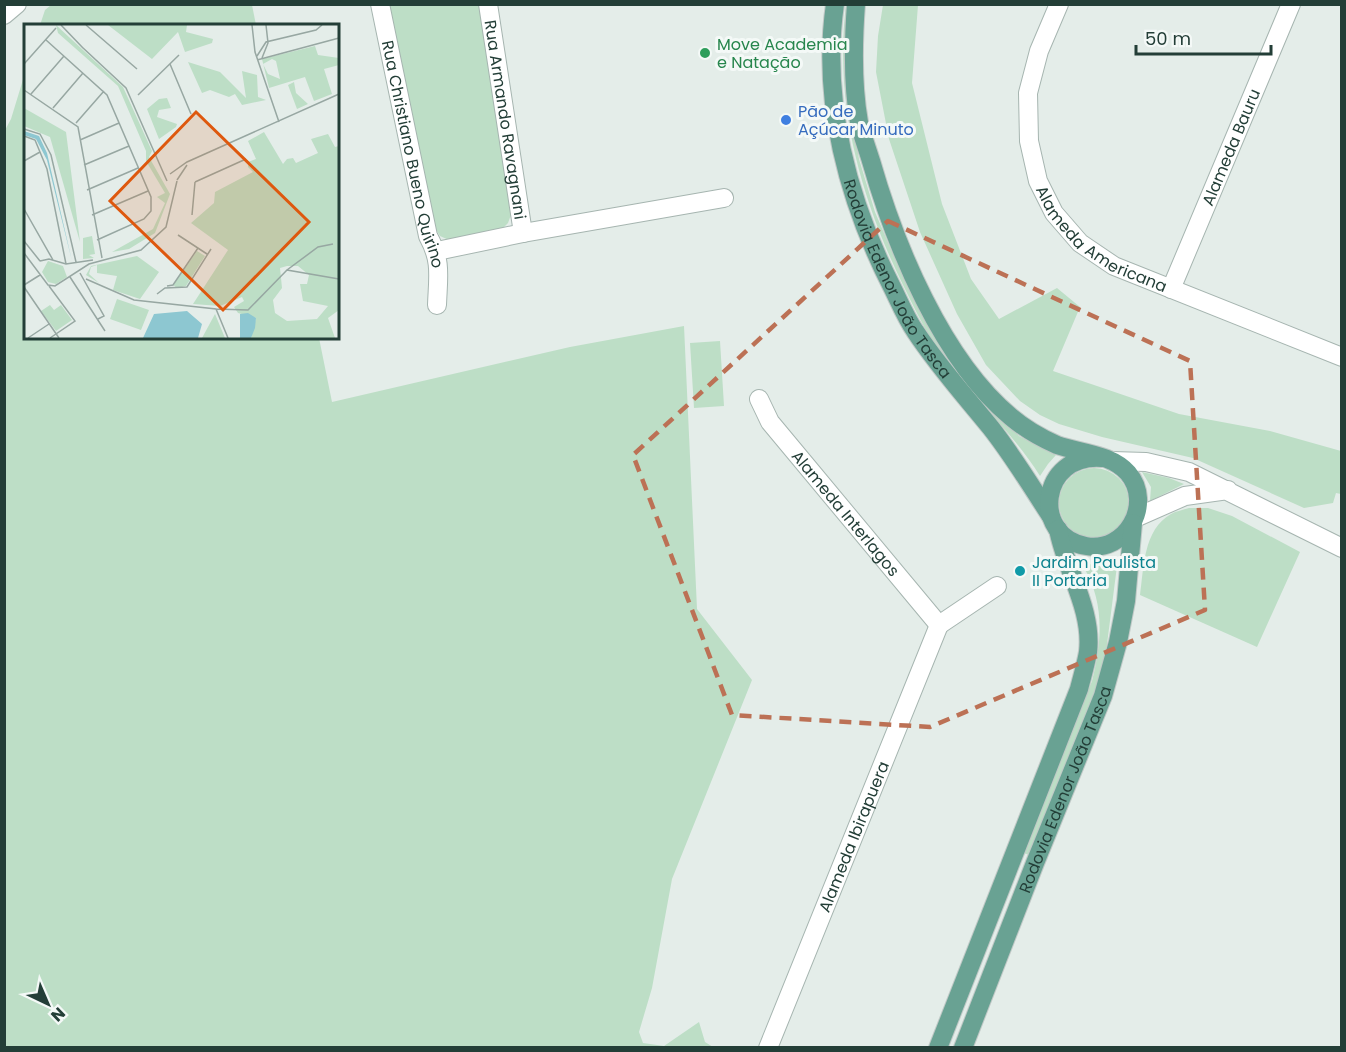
<svg xmlns="http://www.w3.org/2000/svg" width="1346" height="1052" viewBox="0 0 1346 1052" font-family="Poppins,sans-serif">
  <style>
    .green { fill: #bddec6 }
    .lines { fill: none; stroke-linecap: round; stroke-linejoin: round }
    .minor-casing { stroke: #a6b5b0; stroke-width: 20 }
    .tertiary-casing { stroke: #a6b5b0; stroke-width: 20 }
    .primary-casing { stroke: #c1c9c7; stroke-width: 20 }
    .minor { stroke: #fff; stroke-width: 18 }
    .tertiary { stroke: #fff; stroke-width: 18 }
    .primary { stroke: #69a293; stroke-width: 18 }
    .marked { fill: none; stroke: #bc7155; stroke-width: 4.5; stroke-dasharray: 12 8; stroke-linejoin: round }
    .leisure-dot { fill: #2e9e5b; stroke: #f4f9f7; stroke-width: 2 }
    .shop-dot { fill: #3f7fe0; stroke: #f4f9f7; stroke-width: 2 }
    .culture-dot { fill: #0f9aa8; stroke: #f4f9f7; stroke-width: 2 }
    .labels { text-anchor: middle; dominant-baseline: central; stroke-width: 6; stroke-linejoin: round; paint-order: stroke }
    .leisure-label { font-size: 16px; fill: #27864d; stroke: #f4f9f7; text-anchor: start }
    .shop-label { font-size: 16px; fill: #366cbe; stroke: #f4f9f7; text-anchor: start }
    .street-label { font-size: 16px; fill: #233e37; stroke: #f4f9f7 }
    .culture-label { font-size: 16px; fill: #0d838f; stroke: #f4f9f7; text-anchor: start }
    .inset-road { fill: none; stroke: #97a7a2; stroke-width: 1.5 }
    .view { fill: #de580e; fill-opacity: 0.15; stroke: #de580e; stroke-width: 3 }
    .inset-edge { fill: none; stroke: #233e37; stroke-width: 3 }
  </style>
  <rect width="100%" height="100%" fill="#e4ede9"/>
  <path class="green" d="M51,5H252L256,25H40L45,10Z
    M389,5H480L512,212L508,223L499,232L451,241L440,236L435,228Z
    M846,5H850L853,124L859,159L875,212L893,254L927,324L940,344L1019,436L1056,455L1048,464L1040,476C1011,430 969,394 938,349C924,329 914,307 903,285C860,197 834,103 846,5Z
    M883,5H918L912,83L942,204L971,279L999,319L1057,288L1080,307L1053,371L1179,414L1270,431L1341,451V494L1336,493L1333,503L1304,508L1193,458L1102,437L1059,424L1040,415L1020,401L986,365L957,314L920,232L889,139L876,72L878,36Z
    M25,73L26,338H319L332,402L570,347L684,326L697,609L752,680L672,879L652,988L639,1032L643,1043L664,1046L699,1022L705,1042L713,1047H5L4,132L11,119Z
    M720,341L724,406L694,408L690,343Z
    M1059 503a35 35 0 1 1 70 0a35 35 0 1 1-70 0Z
    M1142,472L1169,478L1184,484L1150,501L1151,487Z
    M1189,508H1208L1232,516L1300,552L1257,647L1140,595C1144,568 1143,530 1171,514C1176,511 1183,510 1189,508Z
    M1118,558L1106,652L1099,680L1030,855L1023,853L1092,681C1102,642 1105,602 1083,566Z"/>
  <g class="lines">
    <g class="minor-casing">
      <g id="minor">
        <path id="s1" d="M380,4L428,236C442,261 438,277 437,305"/>
        <path id="s2" d="M488,4L523,233"/>
        <path id="s3" d="M1059,4L1039,51L1028,93L1029,141L1038,181L1054,213L1080,243L1114,266L1342,357"/>
        <path d="M4,15L17,4"/>
        <path d="M437,251L523,233L724,198"/>
        <path id="s4" d="M1171,289L1291,4"/>
        <path id="s5" d="M759,399L770,422L939,625"/>
        <path d="M939,625L997,586"/>
        <path id="s6" d="M768,1048L939,625"/>
      </g>
    </g>
    <g class="tertiary-casing">
      <path id="tertiary" d="M1112,461L1146,462L1189,472L1342,548
        M1135,518L1185,496L1228,490"/>
    </g>
    <g class="primary-casing">
      <g id="primary">
        <path id="s7" d="M835,4C821,101 848,201 892,287C899,301 906,318 915,331C938,366 965,396 991,428C1013,456 1031,486 1050,515"/>
        <path d="M856,4C853,44 852,83 859,122C862,135 867,148 871,161C895,245 942,360 1011,417C1024,428 1041,438 1057,445C1080,453 1112,454 1128,473C1154,504 1126,553 1086,546C1031,537 1039,453 1102,458"/>
        <path d="M938,1048L1079,689C1082,677 1086,664 1088,652C1093,609 1065,569 1058,529"/>
        <path id="s8" d="M963,1048L1035,863L1103,696L1118,642L1126,601L1133,523"/>
      </g>
    </g>
    <use href="#minor" class="minor"/>
    <use href="#tertiary" class="tertiary"/>
    <use href="#primary" class="primary"/>
  </g>
  <path class="marked" d="M888,221L1190,361L1205,610L930,727L732,715L633,455Z"/>
  <circle class="leisure-dot" cx="705" cy="53" r="6"/>
  <circle class="shop-dot" cx="786" cy="120" r="6"/>
  <circle class="culture-dot" cx="1020" cy="571" r="6"/>
  <g class="labels">
    <g class="leisure-label">
      <text x="717" y="44">Move Academia<tspan x="717" dy="18">e Natação</tspan></text>
    </g>
    <g class="shop-label">
      <text x="798" y="111">Pão de<tspan x="798" dy="18">Açúcar Minuto</tspan></text>
    </g>
    <g class="street-label">
      <text stroke="none"><textPath href="#s2" startOffset="117">Rua Armando Ravagnani</textPath></text>
      <text stroke="none"><textPath href="#s4" startOffset="154">Alameda Bauru</textPath></text>
      <text stroke="none"><textPath href="#s1" startOffset="154">Rua Christiano Bueno Quirino</textPath></text>
      <text stroke="none"><textPath href="#s3" startOffset="273">Alameda Americana</textPath></text>
      <text stroke="none"><textPath href="#s7" startOffset="288">Rodovia Edenor João Tasca</textPath></text>
      <text stroke="none"><textPath href="#s5" startOffset="144">Alameda Interlagos</textPath></text>
      <text stroke="none"><textPath href="#s8" startOffset="278">Rodovia Edenor João Tasca</textPath></text>
      <text stroke="none"><textPath href="#s6" startOffset="228">Alameda Ibirapuera</textPath></text>
    </g>
    <g class="culture-label">
      <text x="1032" y="562">Jardim Paulista<tspan x="1032" dy="18">II Portaria</tspan></text>
    </g>
  </g>
  <g transform="translate(24 24)">
    <rect width="315" height="315" fill="#e4ede9"/>
    <path d="M32,1L99,63L128,127L125,133L146,170L131,209L105,225L88,228L129,205L141,179L133,173L141,169L122,137V127L94,62L34,9ZM84,1H163L162,8L189,15L188,19L161,28L154,8L128,35ZM291,22L294,31L315,34V41L300,45L308,70L290,77L281,53L245,64L238,35ZM248,35L252,37L256,55L244,50L239,40ZM164,38L196,48L222,74L218,47L233,51L234,73L242,76L218,81L211,70L205,73L186,66L178,69ZM270,58L272,69L284,80L273,85L264,61ZM143,74L147,84L135,86L133,93L153,100L152,103L135,115L123,85L135,75ZM0,84L42,108L56,218L26,113L0,102ZM240,108L259,140L263,135L269,134L272,139L294,129L287,115L304,110L311,123L315,122V286L304,294L311,314H227L232,294L214,289L210,283L220,277L218,273L196,282L169,280L204,226L167,199L190,179L191,168L229,148L224,143V138L232,135L224,117ZM263,242H274L285,251L283,260H276L279,277L304,282L293,295L263,297L251,289L249,276L258,264L256,244ZM68,212L71,230L65,231L70,234L59,235V214ZM173,227L181,232L162,262L153,264L149,261ZM113,232L135,248L116,275L89,266L93,252L73,249V241L67,243L65,250L75,259L62,251L67,242ZM24,237L39,242L43,253L32,260L24,258L18,248ZM93,275L125,286L117,306L86,295ZM26,281L30,286L37,281L48,296L32,307L17,287ZM191,290L201,314H178Z" fill="#bddec6" fill-rule="evenodd"/>
    <path d="M0,107L15,112L23,129L48,237L23,136L12,115L0,111ZM163,287L178,300L174,314H119L130,290ZM224,289L232,294L231,304L227,314H216V290Z" fill="#8dc7d1"/>
    <path class="inset-road" d="M37,1L59,24M62,1L113,45M228,1L231,28L255,98M22,16L83,71L127,173V187L120,195L73,216M58,23L102,64L143,157M233,32L242,18L292,6L298,1M238,34L244,19L242,1M233,36L315,14M0,40L32,4M146,40L167,90M0,66L54,103L78,234M7,70L40,32M114,71L155,31M29,84L59,49M52,99L80,67M0,105L16,110L27,131L52,238M0,112L11,116L23,145L42,240M56,116L95,99M0,137L16,128M60,141L105,122M146,150L163,138L315,70M153,156L163,141M171,158L222,135M63,166L114,144M0,185L29,236M68,191L124,167M168,191L171,158M154,211L183,230M0,217L16,237M309,220L294,223L263,246L315,255M0,229L24,261L31,262L65,240L117,226L142,203L153,157M16,237L25,235L42,240L69,236M56,249L80,292L74,295M46,253L81,307M62,255L110,276L192,285L204,314M0,261L16,251M25,262L51,297L26,314M143,262L149,261L174,224M0,263L35,314M133,270L141,264L163,263L187,225M192,285L224,286L263,246M4,314L25,300"/>
    <path class="view" d="M172,88L285,198L199,286L86,177Z"/>
    <rect width="315" height="315" class="inset-edge"/>
  </g>
  <rect width="1346" height="1052" fill="none" stroke="#233e37" stroke-width="12"/>
  <g transform="translate(48 1004) rotate(136)" stroke="#f4f9f7" stroke-width="4.5" paint-order="stroke">
  <path d="M0-4.5L10 22L0 15L-10 22Z" fill="#233e37"/>
  <text y="-9" font-size="16" font-weight="bold" text-anchor="middle" fill="#233e37">N</text>
  </g>
  <path d="M1136 45v9h135v-9" fill="none" stroke="#233e37" stroke-width="3"/>
  <text x="1145" y="45" font-size="18" fill="#233e37" stroke="#f4f9f7" stroke-width="4.5" paint-order="stroke">50 m</text>
</svg>
